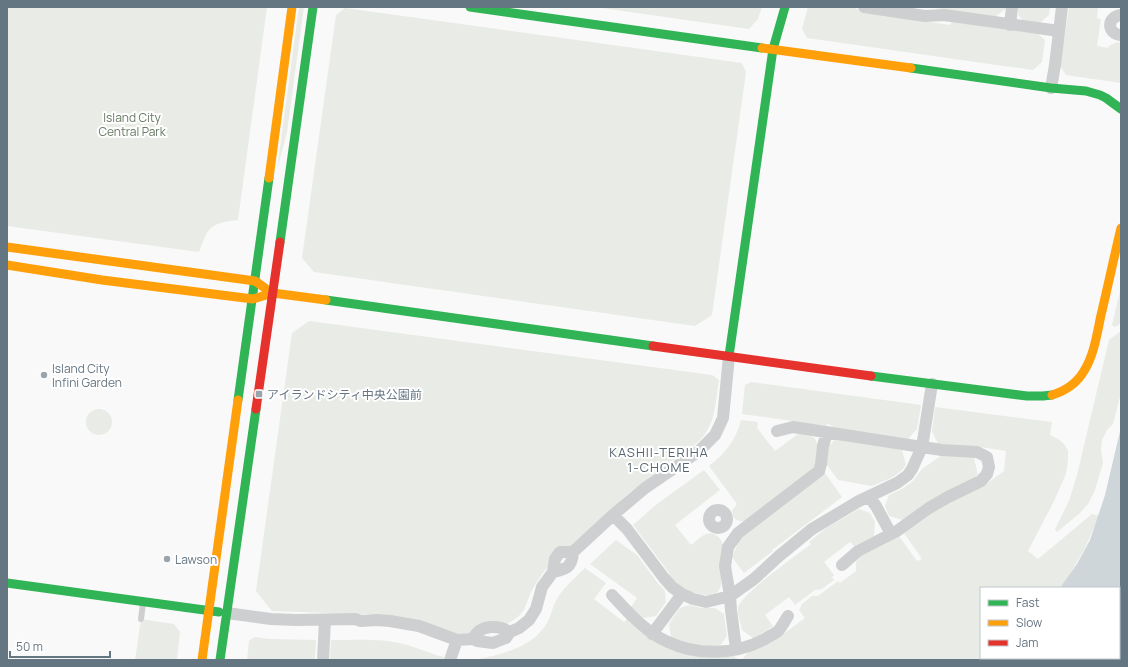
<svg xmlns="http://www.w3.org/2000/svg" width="1128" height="667" viewBox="0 0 1128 667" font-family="Manrope,'Noto Sans JP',sans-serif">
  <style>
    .green { fill: #e8ebe6 }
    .water { fill: #ced6d9 }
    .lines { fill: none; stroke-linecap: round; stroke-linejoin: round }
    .lane { stroke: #cecfd0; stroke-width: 6 }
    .street { stroke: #cecfd0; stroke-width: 12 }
    .fast { stroke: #30b455; stroke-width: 9 }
    .slow { stroke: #ff9f0a; stroke-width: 9 }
    .jam { stroke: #e5322d; stroke-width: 9 }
    .poi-dot { fill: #99a4ac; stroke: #fff; stroke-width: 1.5 }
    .labels { text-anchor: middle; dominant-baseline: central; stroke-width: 4; stroke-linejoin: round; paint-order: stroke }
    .park-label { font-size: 12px; fill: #687a64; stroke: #fff }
    .poi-label { font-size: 12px; fill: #657683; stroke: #fff; text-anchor: start }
    .neighbourhood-label { font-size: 13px; letter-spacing: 1px; fill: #57646e; stroke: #fff }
  </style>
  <rect width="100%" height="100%" fill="#f9f9f9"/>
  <path class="green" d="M7,7H267L238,220C229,221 217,222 210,229C205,234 202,244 199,252L7,226Z
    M299,7H304L287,132L277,170Z
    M595,7H762L758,19L749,29Z
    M808,7H854L861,12L950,25L952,22L1038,34L1045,40L1042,62L1033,70L807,38L802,29Z
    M928,7H1008L995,17Z
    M1018,7H1050L1049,15L1040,23C1028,22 1016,22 1018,7Z
    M1069,7H1098L1097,18L1101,19L1097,46L1108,48L1109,46L1117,42L1121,43V83L1066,75L1060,66Z
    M345,8L742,63L746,72L712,315L695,326L314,272L302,258L336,15Z
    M1121,287V323L1115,327L1112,325Z
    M309,321L712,375L719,380C715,404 716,426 697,443L655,473L629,493L571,547L550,563L547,568L542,574L531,592L524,610L518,617L507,624L476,633L458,634L445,631L388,615L272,611L256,591L292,333Z
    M1121,331V393L1113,424L1107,430L1102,440L1101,451L1103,463L1095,490L1088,504L1079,514L1057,532L1055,529L1069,501L1077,475L1109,340Z
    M751,382L921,405L917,429L907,440L831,427V425L827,424L826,426L792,422V421L742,414L745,385Z
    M935,407L1052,422L1050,435L1058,439L1064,444L1068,451V460L1066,474L1054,501L1028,551L1038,559L1092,514L1099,516L1085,548L1062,588H981V658H987L985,660H742L748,652L761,647L782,635L805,618L799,610L802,604L812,596H818L838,581L840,583L856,571V562L861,556L885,544L899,536L917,561L922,559L904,533L932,513L950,502L985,485L1004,471L1006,451L980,447L938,444L932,431Z
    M86 422a13 13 0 1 1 26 0a13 13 0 1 1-26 0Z
    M741,420L758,422L757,428L775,451L798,434C813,436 819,436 817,453C816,459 815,464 813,469L744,521H739L734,518L732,511L737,504L709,466C725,454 736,440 741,420Z
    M838,439L902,450L906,465L902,470L897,474L891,478L872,486L838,480L827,465C828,454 826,443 838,439Z
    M942,455L974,457L978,476L903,520L889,516L885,506L889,495L902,489L913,481L922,469Z
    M704,470L720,490L675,525L691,545C699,539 707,528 717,536C720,538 723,542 723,546C723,553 720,560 720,567C720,573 723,582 720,588C716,600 693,594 685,589C678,585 673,580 668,575L670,574L633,525L657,504Z
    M825,473L842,497L772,550L773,551L744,573L732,557L739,541L744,534Z
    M859,509L870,513L875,522L874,536L854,546L850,542L824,562L834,575L832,577L834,580L822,589L815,590L795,605L789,597L765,615L773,626L758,636L753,638L742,630C741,624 737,613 738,608C740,595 798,554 811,544L809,542L826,528Z
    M616,540L637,555L657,582L665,591L666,602L656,616L643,618L631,607L637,598L590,564Z
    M585,568L606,583L594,599L624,622L627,619C631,625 637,629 643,634C669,654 702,661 735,656V658H737V660H460C466,659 472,660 478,659C502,655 534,646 547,623C551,616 552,609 555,603C561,589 574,579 585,568Z
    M689,605L701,608H715L724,614L727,636L719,647L688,644L671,638L669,624L680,608Z
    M141,619L174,624L180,632L177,660H135Z
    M254,637L269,639L316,640L315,658L314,660H247L249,641Z
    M331,640C354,640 380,638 403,644C417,647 430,654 444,657L443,660H331L330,659Z"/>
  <path class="water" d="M1121,427V660H992L994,658H1119V588H1060L1077,564L1090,540L1105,495Z"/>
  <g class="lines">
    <path class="lane" d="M141,619L143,603"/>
    <path class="street" d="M864,7L925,16L944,15L1059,31
      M1121,15C1106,17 1107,34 1121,35
      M1010,25L1012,7
      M1051,88L1055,65L1062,7
      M777,431L793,427L922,447L942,450L977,452L987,457L989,467L987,474L981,481L948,497L929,508L897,531L858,551L842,565
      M869,497L876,506L891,534
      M709 519a9 9 0 1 1 18 0a9 9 0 1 1-18 0Z
      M613,515L627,529L664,578L672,587L682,594L693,599L706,602L730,596L754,579L779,556L812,529L859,501L897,483L908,475L912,469L922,447L932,384
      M553,572C567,569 572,567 573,552
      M612,595C628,612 645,632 668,642C698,656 735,655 765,639C769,636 775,634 778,631C782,627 785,620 788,616
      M227,613L271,619L296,620L355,619L361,621L377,620L390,621L419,626L457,640L473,639L477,641L493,643L498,641L506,638L510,632L519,628L529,620L536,609L542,587L553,572L555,559L560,552H573L613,515L645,488L699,451L715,435L723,418L729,356
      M652,634L682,594
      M473,639C480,624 498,625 510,632
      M736,649L731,610L730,596L725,566L728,547L738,533L819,471L821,464L823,446L827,432
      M323,660L325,620
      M450,660L457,640"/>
    <path class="fast" d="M470,7L762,48
      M911,68L1051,88L1086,91L1100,95L1106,98L1121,109
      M280,242L313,7
      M326,300L653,346
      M729,356L773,49L785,7
      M871,376L1027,396H1043L1052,395
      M238,400L269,178
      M7,583L219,612
      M220,660L256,409"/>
    <path class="slow" d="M762,48L911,68
      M269,178L292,7
      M7,247L255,281L265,288
      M7,265L102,280L253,299L273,293L326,300
      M1052,395C1065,391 1077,383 1084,371C1094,355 1097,334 1101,315C1108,286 1114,257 1121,228
      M202,660L238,400"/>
    <path class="jam" d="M653,346L871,376
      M256,409L280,242"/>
  </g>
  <g class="poi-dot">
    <circle cx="44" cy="375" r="4"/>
    <rect x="255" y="390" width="8" height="8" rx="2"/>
    <circle cx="167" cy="559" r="4"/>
  </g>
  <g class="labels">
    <g class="park-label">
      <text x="132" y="117">Island City<tspan x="132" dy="14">Central Park</tspan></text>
    </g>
    <g class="poi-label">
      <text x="52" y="368">Island City<tspan x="52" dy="14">Infini Garden</tspan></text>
      <text x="267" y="394">アイランドシティ中央公園前</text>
      <text x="175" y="559">Lawson</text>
    </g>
    <g class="neighbourhood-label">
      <text x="659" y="452">KASHII-TERIHA<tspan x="659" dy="15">1-CHOME</tspan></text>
    </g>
  </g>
  <rect width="1128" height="667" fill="none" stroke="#657683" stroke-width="16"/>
  <rect x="980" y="587" width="140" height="72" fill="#ffffff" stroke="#c1c8cd"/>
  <rect x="988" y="600" width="20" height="6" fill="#30b455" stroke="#c1c8cd"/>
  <text x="1016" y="607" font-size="12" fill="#657683">Fast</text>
  <rect x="988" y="620" width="20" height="6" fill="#ff9f0a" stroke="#c1c8cd"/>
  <text x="1016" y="627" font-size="12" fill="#657683">Slow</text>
  <rect x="988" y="640" width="20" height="6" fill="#e5322d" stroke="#c1c8cd"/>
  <text x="1016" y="647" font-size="12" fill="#657683">Jam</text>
  <path d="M10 651v6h100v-6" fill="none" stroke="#657683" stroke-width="2"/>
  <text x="16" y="651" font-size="12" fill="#657683" stroke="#ffffff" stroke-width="3" paint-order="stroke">50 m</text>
</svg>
